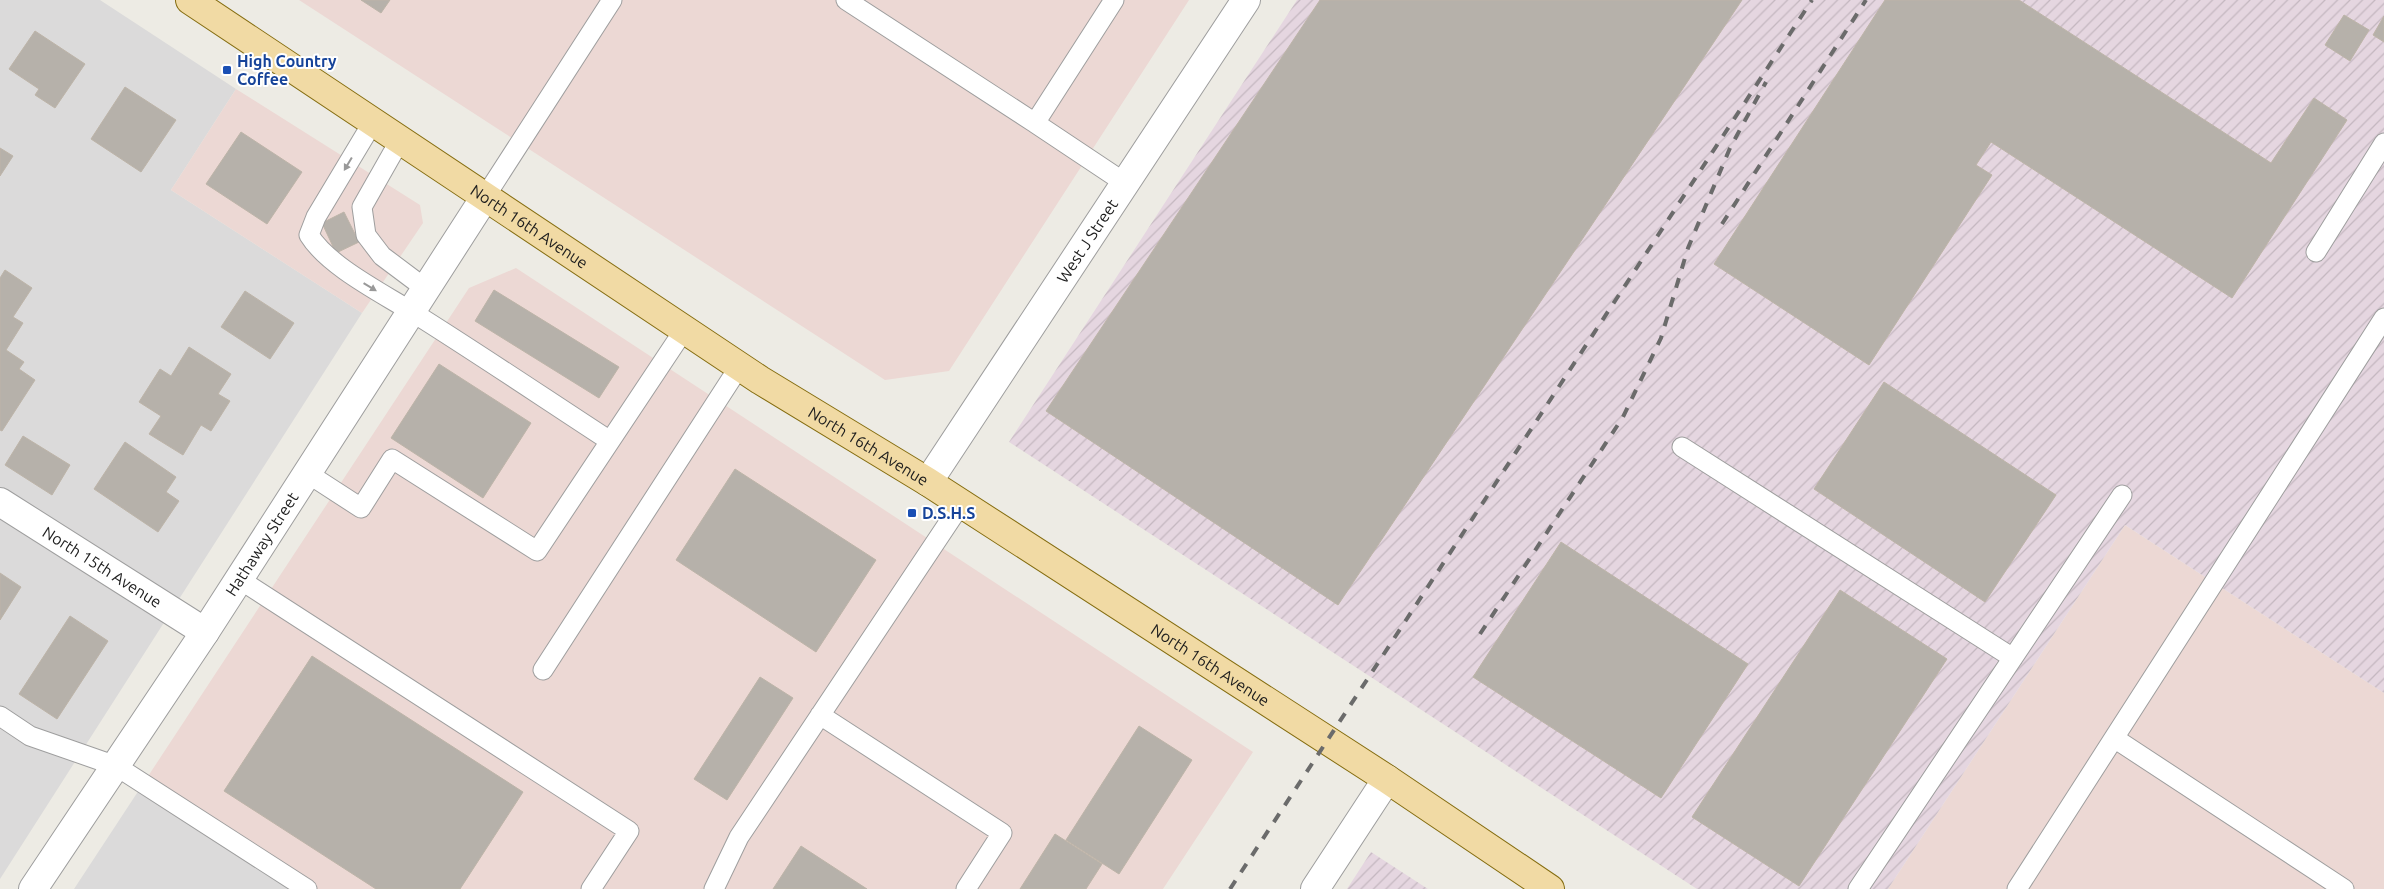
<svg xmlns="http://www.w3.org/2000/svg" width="2384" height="889" viewBox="0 0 2384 889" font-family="Ubuntu,sans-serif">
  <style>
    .residential { fill: #dbdada }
    .commercial { fill: #ecd8d4 }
    .industrial { fill: url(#industrial-furrows) }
    .building { fill: #b6b1aa; stroke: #bdb4a8 }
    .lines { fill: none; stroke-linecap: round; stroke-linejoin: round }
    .lane-casing { stroke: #9e9e9e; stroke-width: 21 }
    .street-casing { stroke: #9e9e9e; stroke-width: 30 }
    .primary-casing { stroke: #856d10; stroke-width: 30 }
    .lane { stroke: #fff; stroke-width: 19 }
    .street { stroke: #fff; stroke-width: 28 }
    .primary { stroke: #f1daa4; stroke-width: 28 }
    .rail { stroke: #6b6b6b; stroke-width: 4; stroke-dasharray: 10 10; stroke-linecap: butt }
    .oneway { fill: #999 }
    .transit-dot { fill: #1a4fb4; stroke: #fff; stroke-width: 2 }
    .labels { text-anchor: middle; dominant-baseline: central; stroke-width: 4; stroke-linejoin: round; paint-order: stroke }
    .transit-label { font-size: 16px; font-weight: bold; fill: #164399; stroke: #fff; text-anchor: start }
    .street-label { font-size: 16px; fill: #1d1d1d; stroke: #fff }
  </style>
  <defs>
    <pattern id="industrial-furrows" width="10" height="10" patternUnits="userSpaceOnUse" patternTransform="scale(1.25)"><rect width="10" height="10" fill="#e5d6e0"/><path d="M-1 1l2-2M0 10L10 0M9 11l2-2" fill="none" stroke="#c4b7c0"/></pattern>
  </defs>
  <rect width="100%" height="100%" fill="#edebe4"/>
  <path class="residential" d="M0,0H100L236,89L171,190L362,313L0,879Z
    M139,790L290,889H74Z"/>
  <path class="commercial" d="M299,0H1189L949,371L885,380Z
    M236,89L420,205L423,223L362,313L171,190Z
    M516,268L1253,752L1163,889H290L139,790L469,288Z
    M2125,525L2384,693V889H1888Z"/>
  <path class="industrial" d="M1297,0H2384V693L2125,525L1888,889H1697L1009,442Z
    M1371,852L1428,889H1347Z"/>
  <path class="building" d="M361,0H390L381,13Z
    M1320,0H1742L1338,605L1046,411Z
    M1885,0H2019L2271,163L2314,98L2347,120L2232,298L1991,142L1976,165L1992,175L1869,365L1714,264Z
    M2344,15L2369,30L2350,61L2325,45Z
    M2384,16V42L2373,35Z
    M35,31L85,64L55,108L35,95L39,89L9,69Z
    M125,87L176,120L141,172L91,139Z
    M241,132L302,172L267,224L206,184Z
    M0,148L13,156L0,176Z
    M344,212L359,242L336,253L322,223Z
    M5,270L32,288L13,317L23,323L6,350L24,362L19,369L35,380L2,431L0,430V278Z
    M494,290L619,367L599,398L475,321Z
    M245,291L294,323L270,359L221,327Z
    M189,347L231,374L218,394L230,401L211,431L201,425L183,455L149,434L161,416L139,402L160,369L171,376Z
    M439,364L531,423L483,498L391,438Z
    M1884,382L2056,495L1985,602L1814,489Z
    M23,436L70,465L52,495L5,465Z
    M125,442L176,477L166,492L179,501L158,532L94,489Z
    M735,469L876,560L816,652L676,560Z
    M1561,542L1748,664L1661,798L1473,677Z
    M0,573L21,587L0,620Z
    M1840,590L1947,659L1799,886L1692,817Z
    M70,616L108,641L57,719L19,694Z
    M312,656L523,792L460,889H376L224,791Z
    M760,677L793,698L727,800L694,779Z
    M1139,726L1192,760L1119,874L1066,840Z
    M1055,834L1102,864L1086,889H1020Z
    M801,846L867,889H773Z"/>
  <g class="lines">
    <g class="lane-casing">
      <path id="lane" d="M846,0L1035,123L1114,0
        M373,122L316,217L309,235C328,266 382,293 412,312C479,354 544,398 610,441
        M1035,123L1125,183
        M400,140L362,207L366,235L382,256L426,289
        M485,197L612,0
        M2316,252L2384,143
        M1682,447L2013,658
        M307,473L361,508L392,459L537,551L684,330
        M239,579L629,831L591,889
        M543,670L739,367
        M820,715L1002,833L966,889
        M0,716L30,736L116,766L307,889
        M2114,738L2384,318
        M714,889L739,837L961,504
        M1858,889L2122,495
        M2017,889L2114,738L2344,889"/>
    </g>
    <g class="street-casing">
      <g id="street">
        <path id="s1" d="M928,482L1246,0"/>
        <path id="s2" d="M0,502L205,632"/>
        <path id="s3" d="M33,889L205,632L485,197"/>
        <path d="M1315,889L1387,779"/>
      </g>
    </g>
    <g class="primary-casing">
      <g id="primary">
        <path id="s4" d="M190,0L760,380L928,482L1387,779L1550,889"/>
      </g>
    </g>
    <use href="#lane" class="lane"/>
    <use href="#street" class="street"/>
    <use href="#primary" class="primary"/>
    <path class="rail" d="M1722,224L1866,0
      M1480,634L1623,417L1661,338L1688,248L1730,148L1766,82
      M1230,889L1812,0"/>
  </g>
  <defs><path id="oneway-solid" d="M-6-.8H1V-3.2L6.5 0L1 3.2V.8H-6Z" transform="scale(1.25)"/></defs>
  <g class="oneway">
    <use href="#oneway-solid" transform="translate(348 164) rotate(121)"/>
    <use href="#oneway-solid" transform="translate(370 287) rotate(31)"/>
  </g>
  <g class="transit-dot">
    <rect x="222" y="65" width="10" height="10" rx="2.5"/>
    <rect x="907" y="508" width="10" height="10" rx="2.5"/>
  </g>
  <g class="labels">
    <g class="transit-label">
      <text x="237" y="61">High Country<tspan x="237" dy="18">Coffee</tspan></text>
      <text x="922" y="513">D.S.H.S</text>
    </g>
    <g class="street-label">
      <text stroke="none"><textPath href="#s4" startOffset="408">North 16th Avenue</textPath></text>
      <text stroke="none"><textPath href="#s1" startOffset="289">West J Street</textPath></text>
      <text stroke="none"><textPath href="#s4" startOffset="812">North 16th Avenue</textPath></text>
      <text stroke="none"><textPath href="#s3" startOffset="414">Hathaway Street</textPath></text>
      <text stroke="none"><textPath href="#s2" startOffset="121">North 15th Avenue</textPath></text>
      <text stroke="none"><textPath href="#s4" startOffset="1218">North 16th Avenue</textPath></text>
    </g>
  </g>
</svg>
